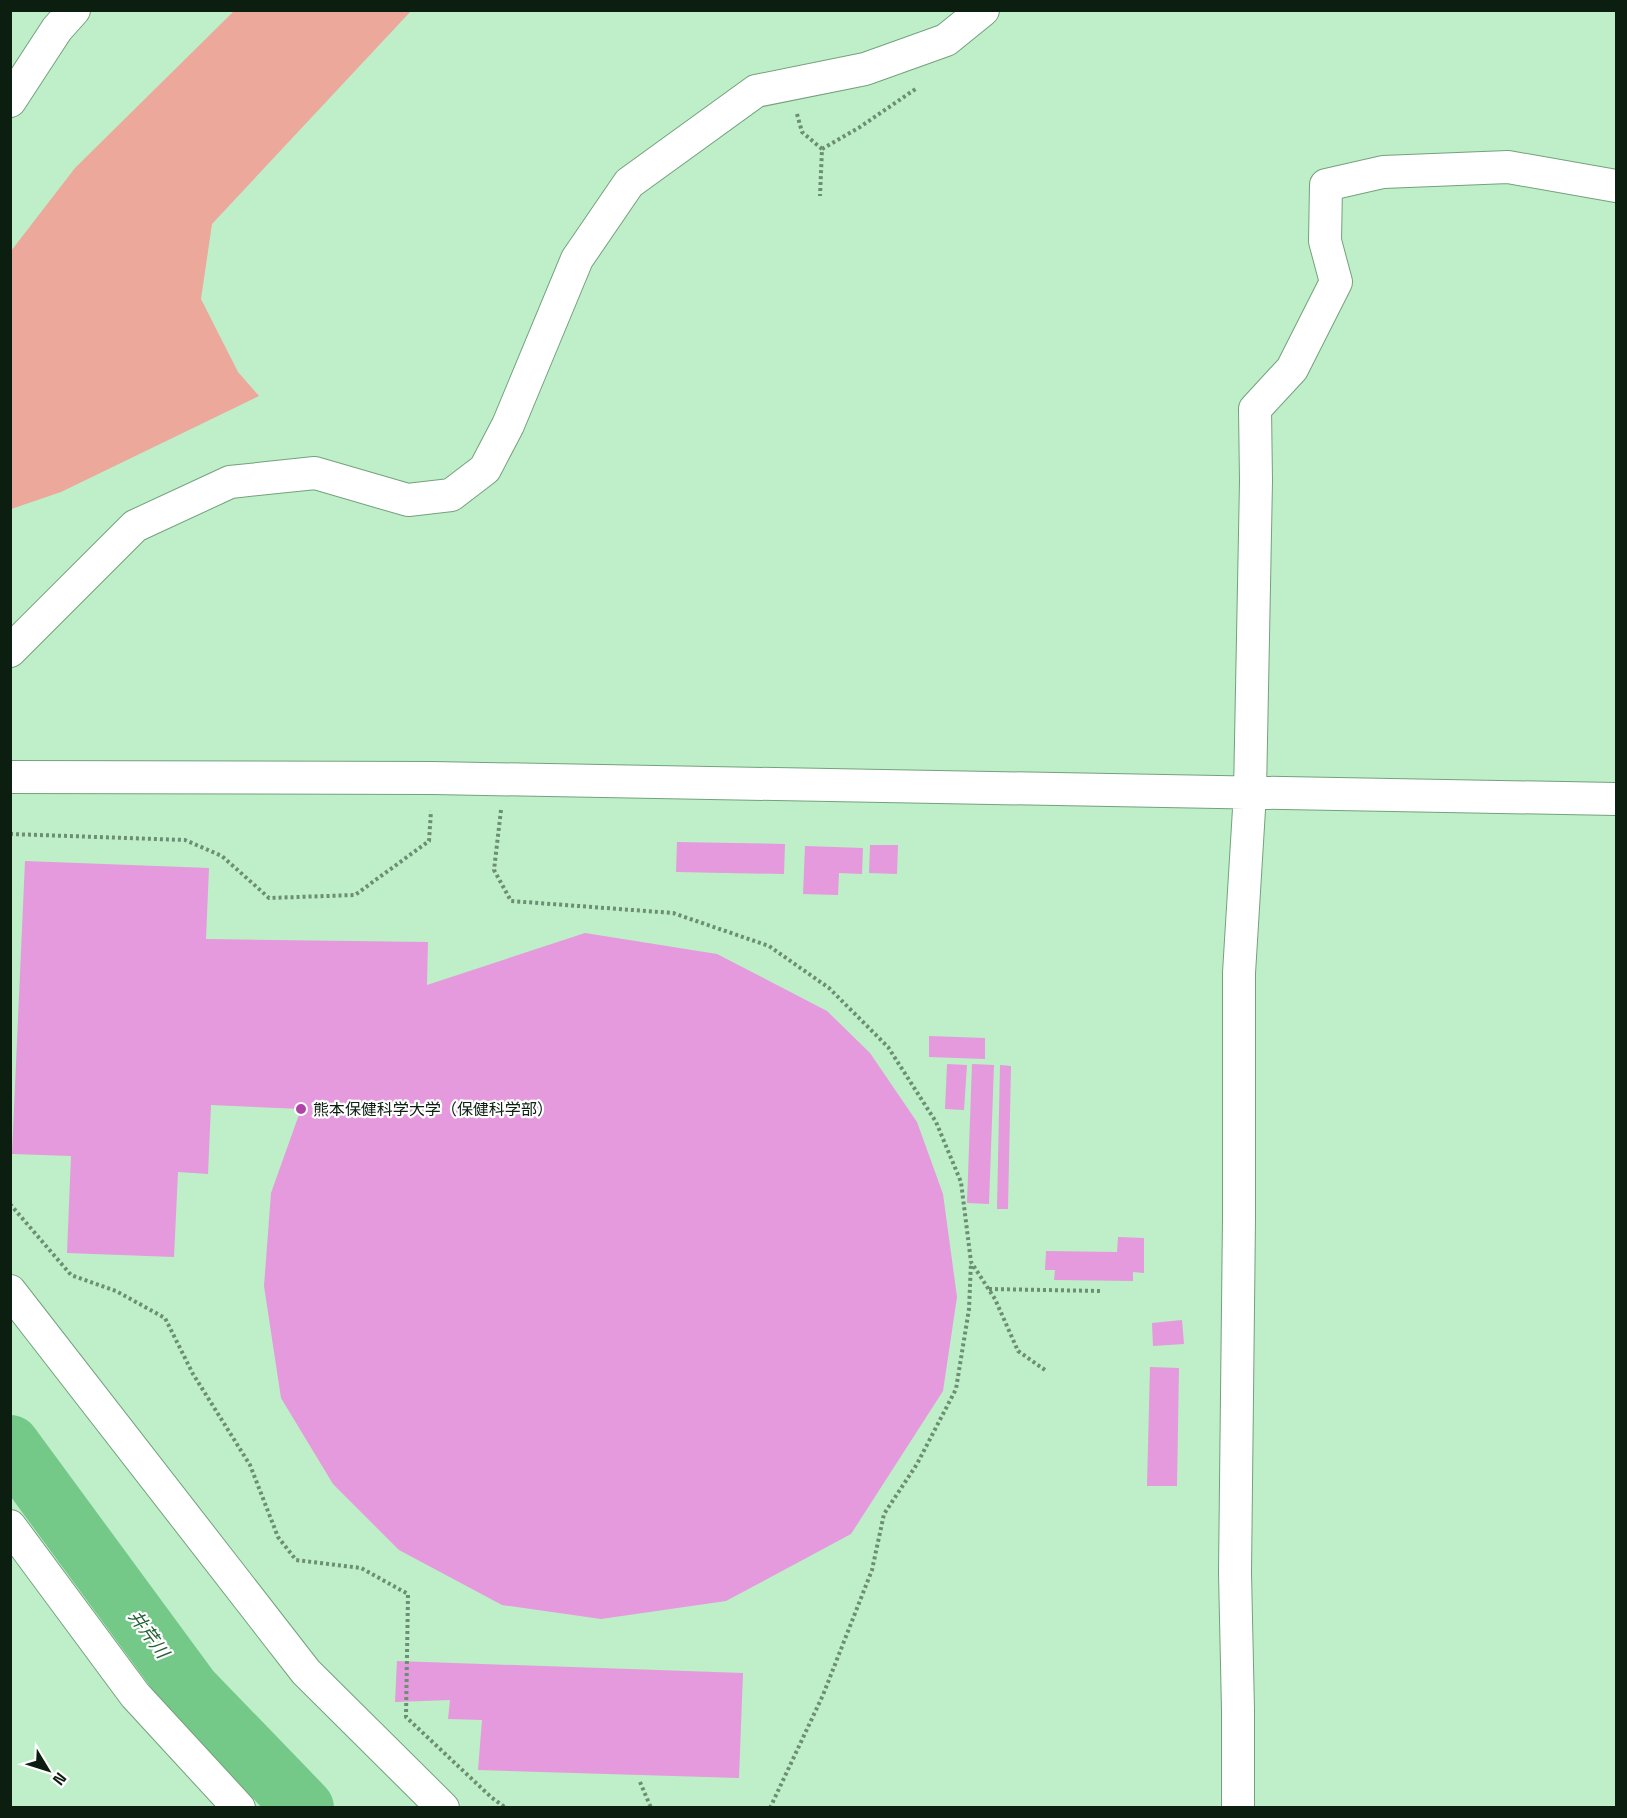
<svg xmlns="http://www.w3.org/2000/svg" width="1627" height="1818" viewBox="0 0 1627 1818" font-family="'Space Grotesk','Noto Sans JP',sans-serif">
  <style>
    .green { fill: #eca89b }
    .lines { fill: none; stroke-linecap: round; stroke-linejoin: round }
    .river { stroke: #74c989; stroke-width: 60 }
    .building { fill: #e49adc }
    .minor-casing { stroke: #73a17d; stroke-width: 34 }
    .path { stroke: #6c8f74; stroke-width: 4; stroke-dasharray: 3 3; stroke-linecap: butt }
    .minor { stroke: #fff; stroke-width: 32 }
    .poi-dot { fill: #ae45a7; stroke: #fff; stroke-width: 2 }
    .labels { text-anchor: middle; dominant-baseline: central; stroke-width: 4.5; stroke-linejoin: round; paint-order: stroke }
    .poi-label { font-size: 16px; fill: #0c1e10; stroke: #fff; text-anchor: start }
    .water-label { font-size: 18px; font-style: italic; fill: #246036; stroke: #fff }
  </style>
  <rect width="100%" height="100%" fill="#beefc8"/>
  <path class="green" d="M234,11H411L212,224L201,299L238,372L259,396L61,492L11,509V251L75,168Z"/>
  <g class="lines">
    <path class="river" d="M10,1445L190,1690L304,1808"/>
  </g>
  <path class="building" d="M677,842L785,844L784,874L676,872Z
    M870,845H898L897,874L869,873Z
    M805,846L863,848L862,874L839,873L838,895L803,894Z
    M25,861L209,868L206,939L428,942L427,985L585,933L717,954L827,1011L870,1053L917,1122L943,1194L957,1297L943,1391L851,1534L726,1601L601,1619L502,1605L399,1550L333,1484L281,1398L264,1286L271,1193L301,1109L211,1105L208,1174L178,1172L174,1257L67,1253L71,1156L12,1154Z
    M929,1036L985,1038V1059L929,1057Z
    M947,1064L967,1065L964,1110L945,1109Z
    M972,1064L994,1065L989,1204L967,1203Z
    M1000,1065L1011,1066L1008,1209H997Z
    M1118,1237L1144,1238V1273L1133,1272V1281L1054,1280L1055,1270H1045L1046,1251L1117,1252Z
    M1182,1320L1184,1344L1153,1346L1152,1323Z
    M1150,1367L1179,1368L1177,1486H1147Z
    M397,1661L743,1673L739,1778L478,1770L482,1720L448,1719L450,1700L395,1702Z"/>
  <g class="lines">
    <g class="minor-casing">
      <path id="minor" d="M10,101L57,29L74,10
        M10,651L135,526L230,482L315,473L408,500L451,495L485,469L508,425L577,259L629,183L756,91L865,69L946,40L983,10
        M10,777L432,778L1616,799
        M10,1291L306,1672L443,1808
        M10,1526L135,1695L239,1808
        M1238,1808V1710L1235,1573L1239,1218V973L1250,793L1256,481L1255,409L1292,369L1336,282L1325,241L1326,185L1383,172L1508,167L1616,186"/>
    </g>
    <path class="path" d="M797,114L802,132L822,149L820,196
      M822,149L860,127L917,88
      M501,810L494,870L511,901L673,913L769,946L829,988L888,1047L936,1122L961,1182L971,1262L995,1299L1018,1351L1045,1370
      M10,834L185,840L222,856L269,898L355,895L429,841L431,811
      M10,1204L71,1275L116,1291L165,1318L193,1374L250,1465L278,1537L296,1560L361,1568L408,1594L406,1717L491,1797L506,1808
      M989,1289L1101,1291
      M640,1782L651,1808
      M770,1808L823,1695L872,1570L884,1514L917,1464L956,1389L969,1309L971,1262"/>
    <use href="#minor" class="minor"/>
  </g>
  <circle class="poi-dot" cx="301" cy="1109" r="6"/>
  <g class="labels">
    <g class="poi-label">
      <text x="313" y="1109">熊本保健科学大学（保健科学部）</text>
    </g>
    <g class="water-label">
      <text transform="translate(149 1634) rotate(54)">井芹川</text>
    </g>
  </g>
  <rect width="1627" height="1818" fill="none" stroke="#0c1e10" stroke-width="24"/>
  <g transform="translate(48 1770) rotate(128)" stroke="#ffffff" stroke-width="4.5" paint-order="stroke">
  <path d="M0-4.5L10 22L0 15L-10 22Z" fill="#0c1e10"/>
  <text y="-9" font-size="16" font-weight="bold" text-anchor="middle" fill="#0c1e10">N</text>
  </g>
</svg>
